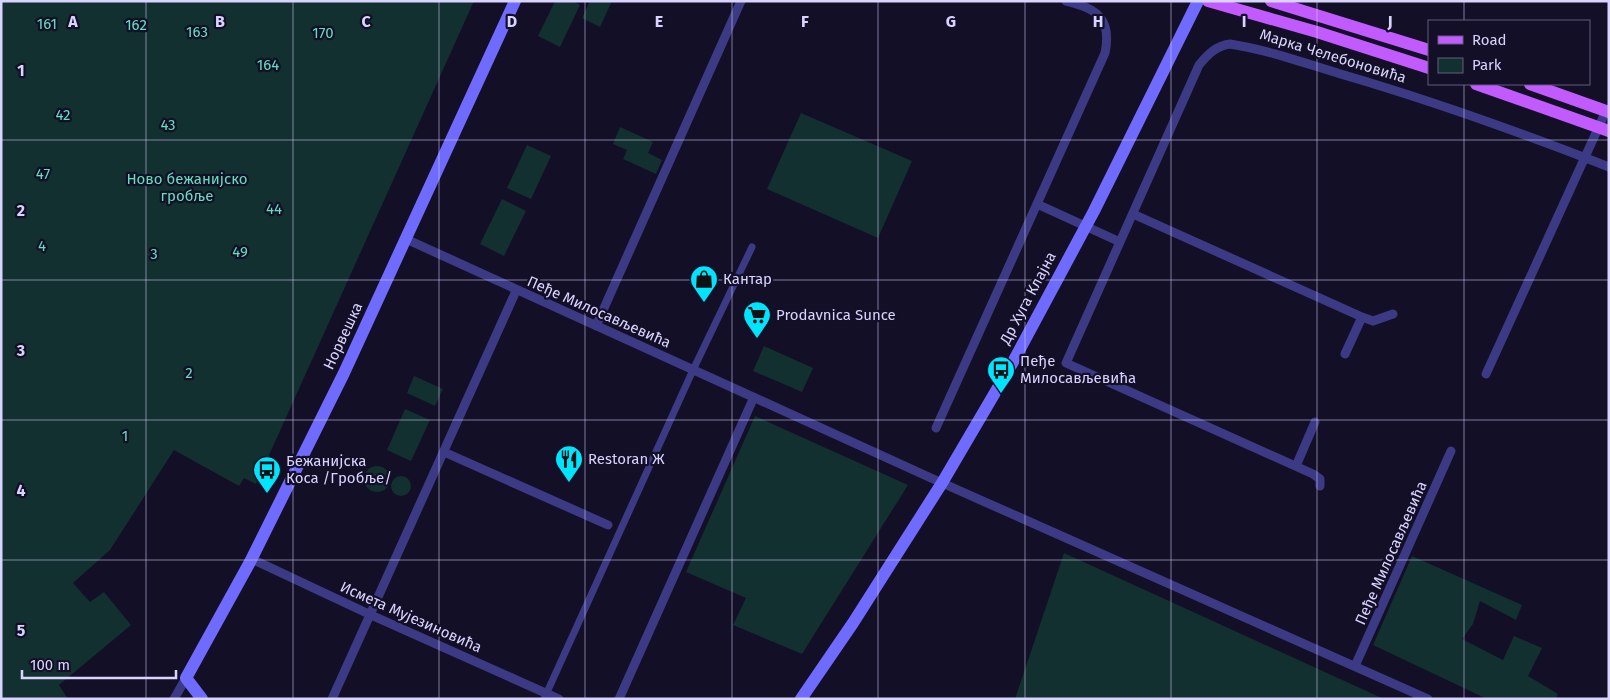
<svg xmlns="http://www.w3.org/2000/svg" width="1610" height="700" viewBox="0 0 1610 700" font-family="'Fira Sans',sans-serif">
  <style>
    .green { fill: #12302f }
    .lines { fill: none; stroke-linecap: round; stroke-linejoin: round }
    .pedestrian { stroke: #3d3a85; stroke-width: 7 }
    .minor { stroke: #3d3a85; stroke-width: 9 }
    .secondary { stroke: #6f6bff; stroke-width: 12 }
    .primary { stroke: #c25bff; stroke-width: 12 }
    .grid { fill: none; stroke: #d9d4ff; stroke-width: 1; stroke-opacity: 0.55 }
    .labels { text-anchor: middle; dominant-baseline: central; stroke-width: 4.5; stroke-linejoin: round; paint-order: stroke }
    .park-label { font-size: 15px; fill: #5fe0c0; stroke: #130f26 }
    .street-label { font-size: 15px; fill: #d9d4ff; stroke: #130f26 }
    .poi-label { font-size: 15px; fill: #d9d4ff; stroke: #130f26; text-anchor: start }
    .grid-label { font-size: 16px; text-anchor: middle; font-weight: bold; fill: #d9d4ff; stroke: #130f26; stroke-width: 4.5; stroke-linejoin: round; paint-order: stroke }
  </style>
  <rect width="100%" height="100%" fill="#130f26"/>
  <path class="green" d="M1,1H474L256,484L244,478L239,486L174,450L110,550L73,583L90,602L104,592L131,625L59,685L68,699H1Z
    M555,1H573L580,5L560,47L538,36Z
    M590,1H612L600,27L582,18Z
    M801,113L912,161L878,238L767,189Z
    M620,127L653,142L648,153L662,160L656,174L623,159L627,150L613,144Z
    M527,145L551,156L531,199L507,188Z
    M502,199L526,211L504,256L480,244Z
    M764,346L813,368L802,392L753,371Z
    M414,376L443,389L435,406L407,393Z
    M405,409L430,420L411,461L387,450Z
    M755,416L908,485L802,654L733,625L746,598L686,572Z
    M364 479a13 13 0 1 1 26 0a13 13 0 1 1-26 0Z
    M391 486a10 10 0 1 1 20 0a10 10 0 1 1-20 0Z
    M1064,553L1384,699H1015Z
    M1412,556L1522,605L1516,620L1480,601L1473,624L1462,639L1503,660L1514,636L1542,648L1528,676L1558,694L1556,699H1487L1373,645Z"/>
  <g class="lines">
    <path class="pedestrian" d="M544,699L693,370L752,247"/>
    <path class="minor" d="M1037,204L1120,242
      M1133,214L1362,317L1345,354
      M406,239L931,478L1428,699
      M1362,317L1373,321L1393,314
      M596,326L741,1
      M1486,374L1606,111
      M936,428L1105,53C1112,19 1097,8 1066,1
      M444,452L608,525
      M1296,466L1315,422
      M1320,486V479L1313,474L1066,363L1199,65C1208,54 1216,46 1230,44C1269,50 1307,64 1344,75C1433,101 1522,133 1609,167
      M252,559L371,615L559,699
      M1355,666L1451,451
      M174,699L186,678
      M332,699L516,291
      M619,699L754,397"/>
    <path class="secondary" d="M202,699L186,678L250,562L344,373L515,1
      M801,699L853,623L942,483L1013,362L1094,211L1198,1"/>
    <path class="primary" d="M1208,1L1317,32L1429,68
      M1271,1L1429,50
      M1476,84L1609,131
      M1530,84L1609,112"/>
  </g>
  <path class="grid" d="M146,1V699M293,1V699M439,1V699M585,1V699M732,1V699M878,1V699M1025,1V699M1171,1V699M1317,1V699M1464,1V21M1464,84V699M1,140H1609M1,280H1609M1,420H1609M1,560H1609"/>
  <defs>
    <g id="shop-pin" transform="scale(1.4375)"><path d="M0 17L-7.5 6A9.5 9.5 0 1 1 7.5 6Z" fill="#00e5ff" stroke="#130f26"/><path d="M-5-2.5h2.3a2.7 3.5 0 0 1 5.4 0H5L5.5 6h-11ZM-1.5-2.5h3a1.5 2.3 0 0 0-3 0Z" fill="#111"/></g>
    <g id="supermarket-pin" transform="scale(1.4375)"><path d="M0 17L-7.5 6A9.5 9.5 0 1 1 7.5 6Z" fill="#00e5ff" stroke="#130f26"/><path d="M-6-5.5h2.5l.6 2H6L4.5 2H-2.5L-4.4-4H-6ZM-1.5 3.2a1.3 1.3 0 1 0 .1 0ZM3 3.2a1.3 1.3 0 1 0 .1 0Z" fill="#111"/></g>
    <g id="bus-pin" transform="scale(1.4375)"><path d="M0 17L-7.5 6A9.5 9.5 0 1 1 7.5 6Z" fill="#00e5ff" stroke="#130f26"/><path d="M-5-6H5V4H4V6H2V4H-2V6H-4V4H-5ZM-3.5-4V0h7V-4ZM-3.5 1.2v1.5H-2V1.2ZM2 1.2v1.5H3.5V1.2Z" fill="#111"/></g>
    <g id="restaurant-pin" transform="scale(1.4375)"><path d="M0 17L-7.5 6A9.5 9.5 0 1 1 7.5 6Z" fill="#00e5ff" stroke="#130f26"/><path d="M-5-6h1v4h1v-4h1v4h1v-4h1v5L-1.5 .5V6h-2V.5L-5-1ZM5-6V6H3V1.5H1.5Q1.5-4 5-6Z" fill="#111"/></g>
  </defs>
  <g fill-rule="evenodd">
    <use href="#shop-pin" x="704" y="279"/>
    <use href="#supermarket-pin" x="757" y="315"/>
    <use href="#bus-pin" x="1001" y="370"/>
    <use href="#restaurant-pin" x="569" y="459"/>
    <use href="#bus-pin" x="267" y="470"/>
  </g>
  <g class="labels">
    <g class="park-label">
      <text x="47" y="24">161</text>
      <text x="136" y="25">162</text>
      <text x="197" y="32">163</text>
      <text x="323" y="33">170</text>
      <text x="268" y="65">164</text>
      <text x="63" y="115">42</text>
      <text x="168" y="125">43</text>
      <text x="43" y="174">47</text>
      <text x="187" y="179">Ново бежанијско<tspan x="187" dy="17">гробље</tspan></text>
      <text x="274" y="209">44</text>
      <text x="42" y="246">4</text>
      <text x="240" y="252">49</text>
      <text x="154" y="254">3</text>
      <text x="189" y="373">2</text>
      <text x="125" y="436">1</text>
    </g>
    <g class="street-label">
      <text transform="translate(1333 56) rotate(17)">Марка Челебоновића</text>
      <text transform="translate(1028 298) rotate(-62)">Др Хуга Клајна</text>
      <text transform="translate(599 312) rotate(24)">Пеђе Милосављевића</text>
      <text transform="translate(343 336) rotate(-65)">Норвешка</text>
      <text transform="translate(1391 553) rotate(-66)">Пеђе Милосављевића</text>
      <text transform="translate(411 617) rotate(24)">Исмета Мујезиновића</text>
    </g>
    <g class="poi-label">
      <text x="723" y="279">Кантар</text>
      <text x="776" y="315">Prodavnica Sunce</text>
      <text x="1020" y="361">Пеђе<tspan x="1020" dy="17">Милосављевића</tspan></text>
      <text x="588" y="459">Restoran Ж</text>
      <text x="286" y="461">Бежанијска<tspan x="286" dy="17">Коса /Гробље/</tspan></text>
    </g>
  </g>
  <g class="grid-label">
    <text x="73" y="27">A</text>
    <text x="220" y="27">B</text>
    <text x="366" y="27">C</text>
    <text x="512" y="27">D</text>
    <text x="659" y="27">E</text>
    <text x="805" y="27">F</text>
    <text x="951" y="27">G</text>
    <text x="1098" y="27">H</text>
    <text x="1244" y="27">I</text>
    <text x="1390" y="27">J</text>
    <text x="21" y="76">1</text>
    <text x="21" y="216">2</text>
    <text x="21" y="356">3</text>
    <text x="21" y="496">4</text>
    <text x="21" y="636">5</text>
  </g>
  <rect width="1610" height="700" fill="none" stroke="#d9d4ff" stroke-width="5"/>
  <rect x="1428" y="20" width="162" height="65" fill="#130f26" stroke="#625e7d"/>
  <rect x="1438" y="36" width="25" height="8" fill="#c25bff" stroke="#625e7d"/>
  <text x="1472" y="45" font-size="15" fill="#d9d4ff">Road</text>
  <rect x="1438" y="58" width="25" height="15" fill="#12302f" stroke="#625e7d"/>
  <text x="1472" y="70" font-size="15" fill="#d9d4ff">Park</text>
  <path d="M22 670v8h154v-8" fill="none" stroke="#d9d4ff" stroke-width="2.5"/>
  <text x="30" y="670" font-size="15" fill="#d9d4ff" stroke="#130f26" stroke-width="4" paint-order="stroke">100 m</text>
</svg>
